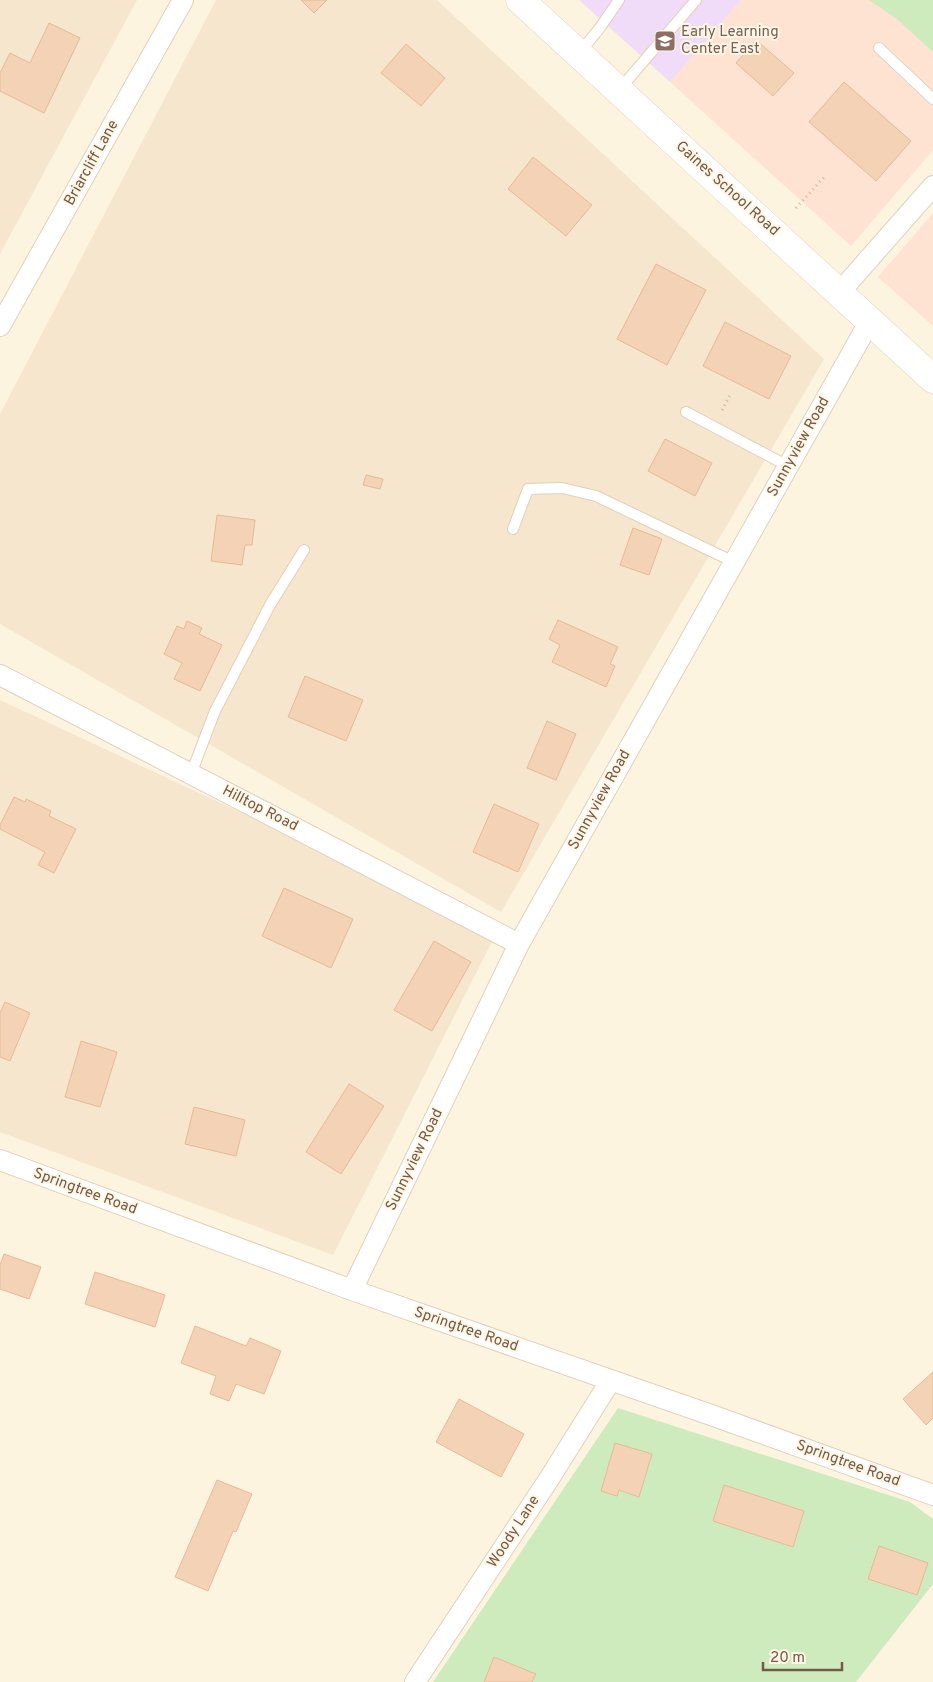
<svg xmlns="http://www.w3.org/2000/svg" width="933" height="1682" viewBox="0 0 933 1682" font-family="Overpass,sans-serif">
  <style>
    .residential { fill: #f5e6cd }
    .commercial { fill: #fee2d2 }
    .education { fill: #f0dcf9 }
    .green { fill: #cdebbd }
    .building { fill: #f4d2b5; stroke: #e7ba95 }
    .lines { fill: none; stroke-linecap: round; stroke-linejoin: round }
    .lane-casing { stroke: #e1d0bb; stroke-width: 12 }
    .street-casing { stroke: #e1d0bb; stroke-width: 22 }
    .secondary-casing { stroke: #e9d3ba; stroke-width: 29 }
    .path { stroke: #d8b699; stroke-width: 3; stroke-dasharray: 1 4; stroke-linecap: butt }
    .lane { stroke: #fff; stroke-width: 10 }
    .street { stroke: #fff; stroke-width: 20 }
    .secondary { stroke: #fff; stroke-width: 28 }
    .labels { text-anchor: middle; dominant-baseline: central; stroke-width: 4; stroke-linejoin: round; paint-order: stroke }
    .education-label { font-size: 15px; fill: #785e54; stroke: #fff7e6; text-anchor: start }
    .street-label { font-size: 15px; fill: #745a46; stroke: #fff7e6 }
  </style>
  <rect width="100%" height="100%" fill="#fdf4df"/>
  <path class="residential" d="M0,0H137L0,254Z
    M216,0H437L824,359L501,912L0,624V414Z
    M0,700L497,932L333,1255L0,1132Z"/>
  <path class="commercial" d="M741,0H933V150L851,246L670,82Z
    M933,213V326L878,277Z"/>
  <path class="education" d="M579,0H741L670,82Z"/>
  <path class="green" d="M869,0H933V52L897,19Z
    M618,1408L910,1502L933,1519V1584L856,1682H433Z"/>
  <path class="building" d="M301,0H327L314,13Z
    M49,23L80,38L44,113L0,91V73L10,53L30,63Z
    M756,40L794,73L773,96L736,63Z
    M406,44L445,78L421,106L381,73Z
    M844,82L911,141L876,181L809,122Z
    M533,157L592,205L566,236L508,189Z
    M656,264L706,290L667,365L617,339Z
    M725,322L791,356L769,399L703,366Z
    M665,439L712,463L695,496L648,471Z
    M366,475L383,479L380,489L363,485Z
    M217,515L255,520L252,545H245L242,565L211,561Z
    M633,528L662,539L649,575L620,565Z
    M558,620L618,647L610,664L615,666L606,687L552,662L560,645L549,639Z
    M187,621L202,628L199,634L222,645L200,691L174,679L182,663L164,654L177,626L184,629Z
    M305,676L363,700L346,741L288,717Z
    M547,721L576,734L556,780L527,768Z
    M14,797L25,802L26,799L51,811L49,816L76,829L54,873L38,865L45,852L0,829V825Z
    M494,804L539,824L518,872L473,852Z
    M284,888L353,919L331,968L262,936Z
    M434,941L471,962L432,1031L394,1010Z
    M5,1002L30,1013L10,1061L0,1057V1013Z
    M81,1041L117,1052L100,1107L65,1097Z
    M349,1084L384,1106L341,1174L306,1152Z
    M194,1107L245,1120L236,1156L185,1144Z
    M4,1254L41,1267L29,1299L0,1289V1265Z
    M95,1272L165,1295L155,1327L85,1304Z
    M195,1326L246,1346L250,1338L281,1351L264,1394L236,1384L229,1401L210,1394L216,1376L181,1363Z
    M933,1372V1418L926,1425L903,1399Z
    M459,1399L524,1434L501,1477L436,1442Z
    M615,1443L652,1454L639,1497L619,1490L617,1496L601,1491Z
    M217,1480L252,1494L236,1532L233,1531L208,1591L175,1577Z
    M724,1485L804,1511L793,1547L713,1521Z
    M879,1546L928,1563L917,1595L868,1579Z
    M494,1657L536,1674L532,1682H484Z"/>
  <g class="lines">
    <g class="lane-casing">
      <path id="lane" d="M879,48L933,99
        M580,52L599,29L619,0
        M619,90L696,0
        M686,412L788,466
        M513,529L528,489L562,488L596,496L734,562
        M191,774L215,711L270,605L304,550"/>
    </g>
    <g class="street-casing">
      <path id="street" d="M839,293L933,186
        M0,326L183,0
        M0,675L519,944
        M0,1160L352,1290L714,1416L933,1495
        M352,1290L519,944L870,321
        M415,1682L549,1479L611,1380"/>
    </g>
    <g class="secondary-casing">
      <path id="secondary" d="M520,0L933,379"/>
    </g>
    <path class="path" d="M796,208L826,175
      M722,410L730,395"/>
    <use href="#lane" class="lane"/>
    <use href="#street" class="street"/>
    <use href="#secondary" class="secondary"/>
  </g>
  <defs>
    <g id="school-square" transform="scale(1.125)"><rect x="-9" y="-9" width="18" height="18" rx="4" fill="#8d6e63" stroke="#fff7e6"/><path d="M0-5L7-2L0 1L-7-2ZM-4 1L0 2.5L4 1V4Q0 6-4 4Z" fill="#fff"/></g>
  </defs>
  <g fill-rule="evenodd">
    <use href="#school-square" x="665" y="41"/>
  </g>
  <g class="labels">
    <g class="education-label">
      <text x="681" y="32">Early Learning<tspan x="681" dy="17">Center East</tspan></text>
    </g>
    <g class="street-label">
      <text transform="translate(92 163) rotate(-61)">Briarcliff Lane</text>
      <text transform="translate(727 189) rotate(42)">Gaines School Road</text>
      <text transform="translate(799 447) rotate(-61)">Sunnyview Road</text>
      <text transform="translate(600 800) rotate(-61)">Sunnyview Road</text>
      <text transform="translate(260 809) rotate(27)">Hilltop Road</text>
      <text transform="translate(415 1160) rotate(-64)">Sunnyview Road</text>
      <text transform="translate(85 1192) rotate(20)">Springtree Road</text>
      <text transform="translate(466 1330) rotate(19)">Springtree Road</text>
      <text transform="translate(848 1464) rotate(20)">Springtree Road</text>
      <text transform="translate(514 1532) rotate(-57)">Woody Lane</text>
    </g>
  </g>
  <path d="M763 1662v8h79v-8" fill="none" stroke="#745a46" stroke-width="2.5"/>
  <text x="770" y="1662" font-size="15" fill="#745a46" stroke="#fff7e6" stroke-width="4" paint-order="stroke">20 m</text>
</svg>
